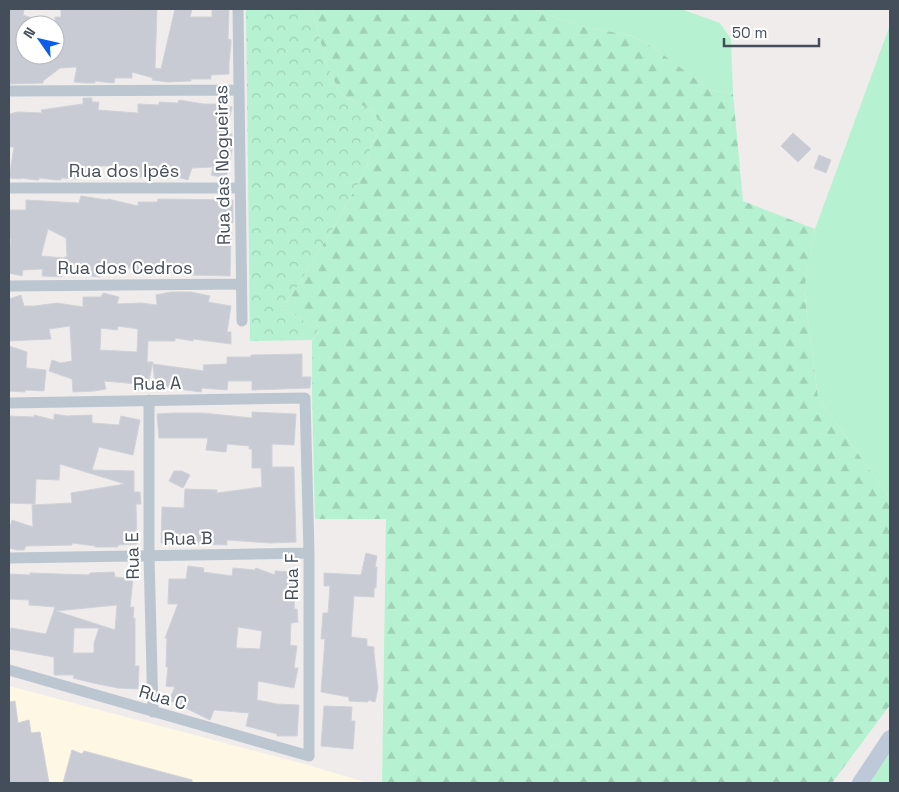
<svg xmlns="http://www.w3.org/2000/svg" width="899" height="792" viewBox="0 0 899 792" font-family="'Space Grotesk',sans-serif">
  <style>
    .commercial { fill: #fdf7e3 }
    .grass { fill: #b6f2d1 }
    .forest { fill: url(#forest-firs) }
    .park { fill: url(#park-crowns) }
    .building { fill: #c8cbd3; stroke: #d0d2d9; fill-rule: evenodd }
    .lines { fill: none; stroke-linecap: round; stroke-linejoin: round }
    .minor { stroke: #bcc6d0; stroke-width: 11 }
    .secondary { stroke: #bdc8d8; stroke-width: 16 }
    .labels { text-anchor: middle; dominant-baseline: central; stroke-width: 4.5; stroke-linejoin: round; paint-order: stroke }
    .street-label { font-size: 18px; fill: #444e5b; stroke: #fff }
  </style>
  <defs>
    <pattern id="forest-firs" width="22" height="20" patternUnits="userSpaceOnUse" patternTransform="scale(1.25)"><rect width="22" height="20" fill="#b6f2d1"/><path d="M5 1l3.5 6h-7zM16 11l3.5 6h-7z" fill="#9ed1b6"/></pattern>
    <pattern id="park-crowns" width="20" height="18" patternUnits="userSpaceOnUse" patternTransform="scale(1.25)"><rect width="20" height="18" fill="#b6f2d1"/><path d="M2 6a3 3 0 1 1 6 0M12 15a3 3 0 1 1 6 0" fill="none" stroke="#9ed1b6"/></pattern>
  </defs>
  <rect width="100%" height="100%" fill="#f0ecec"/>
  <path class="commercial" d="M9,686L308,765L368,783H9Z"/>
  <path class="grass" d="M533,9H681L720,23L731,39L733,94L710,90L656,49L632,36L576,25Z
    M890,25V499L818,397L804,289L815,229Z
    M890,753V783H868Z"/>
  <path class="forest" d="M312,9H533L576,25L632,36L656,49L710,90L733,94L743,201L815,229L804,290L818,397L890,499V705L832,783H382L386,519H315L312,395V341L318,330L284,308L339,218L367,167L371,145L383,125L369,109L340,94L326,62Z"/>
  <path class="park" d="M246,9H312L326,62L340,94L369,109L383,125L371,145L367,167L339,218L284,308L318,330L312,340L250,341Z"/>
  <path class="building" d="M9,9H24L23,15L49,24V25H25V29L23,28L22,55H40L55,59V17H61V9L139,10V9H157L155,68L161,69L175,9H192L190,17H212V10H229L228,39L231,40V44L229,63V74L211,75V79H191V81L168,82L152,80L153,78L132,72V78H115L114,83L95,81V83H85L74,82L77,67L60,68L43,81V83L9,84Z
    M83,98H92V102H99L98,110L138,113V104L159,105V102L178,103L179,100L204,104H218L232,107L226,133L232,134L229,150H232L226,178L211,175L213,167L192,168L188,180L181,178L139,177V167L117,165V166H98L94,176L80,170L79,179L61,178V180H57L39,178V180H36L21,178V179L9,178L14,147H9V114L18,112L42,113L41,110L83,104Z
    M793,133L811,149L798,162L781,146Z
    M819,155L831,160L826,173L814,168Z
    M81,196L107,200L108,199L138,206V202H157L158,199L233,200V223H231L232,236H231L230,276L192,275L156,271V274H137V269L120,267L101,270L100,277L90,276L91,268H62V277L42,276L43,269L23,270L22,276L9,273V254L11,239H9L10,210H26V200L79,203ZM48,229L66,238L67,257H64V258L41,256Z
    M171,292H191L210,296L208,302L231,306L227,332H231V344L193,339V341L175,338V341H148L147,362H153L147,389L138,390V384L104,381L106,389L94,391L73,392L72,379L49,371L52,360L61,363L72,361L70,326L49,329L51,339L9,341V299L21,295L24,306H35L57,303L83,307V297H101L103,293L119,297L117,304L141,303L157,305L156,295ZM118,326L138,329L137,352L100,350L101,328L117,330Z
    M9,346L27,352L26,368L46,370L44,391L25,390V392L9,391Z
    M302,354V377H311L310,388L252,390V381H228L227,390L202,388L201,392L155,386L153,364L204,371L203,365L227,364V357H251V355Z
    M252,412L296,414L294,445L272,444V467H294L296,542L270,543L227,540V545L161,543L162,507L184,508L185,489L217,490V493L262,487L261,468H252V449H249V446L227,444L226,452L206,450L208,438H159L157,414L173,413H203L252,418Z
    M54,414L67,416L92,415V423L119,425L121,416L140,420L133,455L99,447L92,470L134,471V492H140L141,504H136L137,544L118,545V547H95V546L72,543V545L26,546L24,550H17L9,548V530L12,520L33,527L32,505L72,503L71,493L125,484L60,464L59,480L36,479L35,504L9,503V416L34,417V415L54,420Z
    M174,471H182L190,475L183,488L169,481Z
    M366,553L377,556L375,567H377L376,588H374V597L354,596L351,637L367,639V646L374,647V653L378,688L375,702L368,700V702L349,701V697L321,692L325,639H321L323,613H328L330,586H324V573L361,575Z
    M188,566L204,568L203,572L232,576L233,568L255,570L256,568L275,575V571L296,572L294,609H297L298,622L291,623L290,645L297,646L294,668H298L294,688L258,681L257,700L277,704L299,705L297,736H277V734L246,726L249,713L214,710L210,720L169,700L175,687L166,686L168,667H166L167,638H165L178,604H168L169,579H186ZM238,627L262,631L260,649L236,648Z
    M114,572L115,577L133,579L130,607H134L133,618H135V666H139L138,689L118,688L93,683L73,678L74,675H54V657L9,649V640L11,628L46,634L55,607L29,605V600L9,599V574L30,575V573L89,575L90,573ZM117,605L115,630L56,611ZM74,628H99L94,643V653H73Z
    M15,701L18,723L29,720L31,733L40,732L49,783H9V702Z
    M324,706L352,707L351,721H355L353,749L321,746Z
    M72,750L82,754L84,751L192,780V783H63Z"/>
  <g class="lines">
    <path class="minor" d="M238,9L242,321
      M9,91L239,90
      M9,188H240
      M9,286L241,284
      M149,400V556L153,712
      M9,403L305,398L309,553V756L9,670
      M9,558L309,553"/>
    <path class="secondary" d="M860,783L890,738"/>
  </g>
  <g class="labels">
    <g class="street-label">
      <text transform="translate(222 165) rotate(-91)">Rua das Nogueiras</text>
      <text x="124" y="170">Rua dos Ipês</text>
      <text x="125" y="267">Rua dos Cedros</text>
      <text transform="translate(157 383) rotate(-1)">Rua A</text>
      <text transform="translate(188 538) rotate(-1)">Rua B</text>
      <text transform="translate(132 556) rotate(-91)">Rua E</text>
      <text transform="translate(291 577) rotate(-90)">Rua F</text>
      <text transform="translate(163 697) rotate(16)">Rua C</text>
    </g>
  </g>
  <rect width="899" height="792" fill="none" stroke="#444e5b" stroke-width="20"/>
  <g transform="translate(40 40) rotate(304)"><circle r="24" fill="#ffffff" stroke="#b4b8bd"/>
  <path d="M0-4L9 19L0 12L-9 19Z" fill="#0c5eea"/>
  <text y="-8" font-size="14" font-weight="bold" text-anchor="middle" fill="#444e5b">N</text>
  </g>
  <path d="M724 38v8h95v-8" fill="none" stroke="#444e5b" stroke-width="2.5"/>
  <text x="732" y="38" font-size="15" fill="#444e5b" stroke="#ffffff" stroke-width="4" paint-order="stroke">50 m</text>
</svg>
